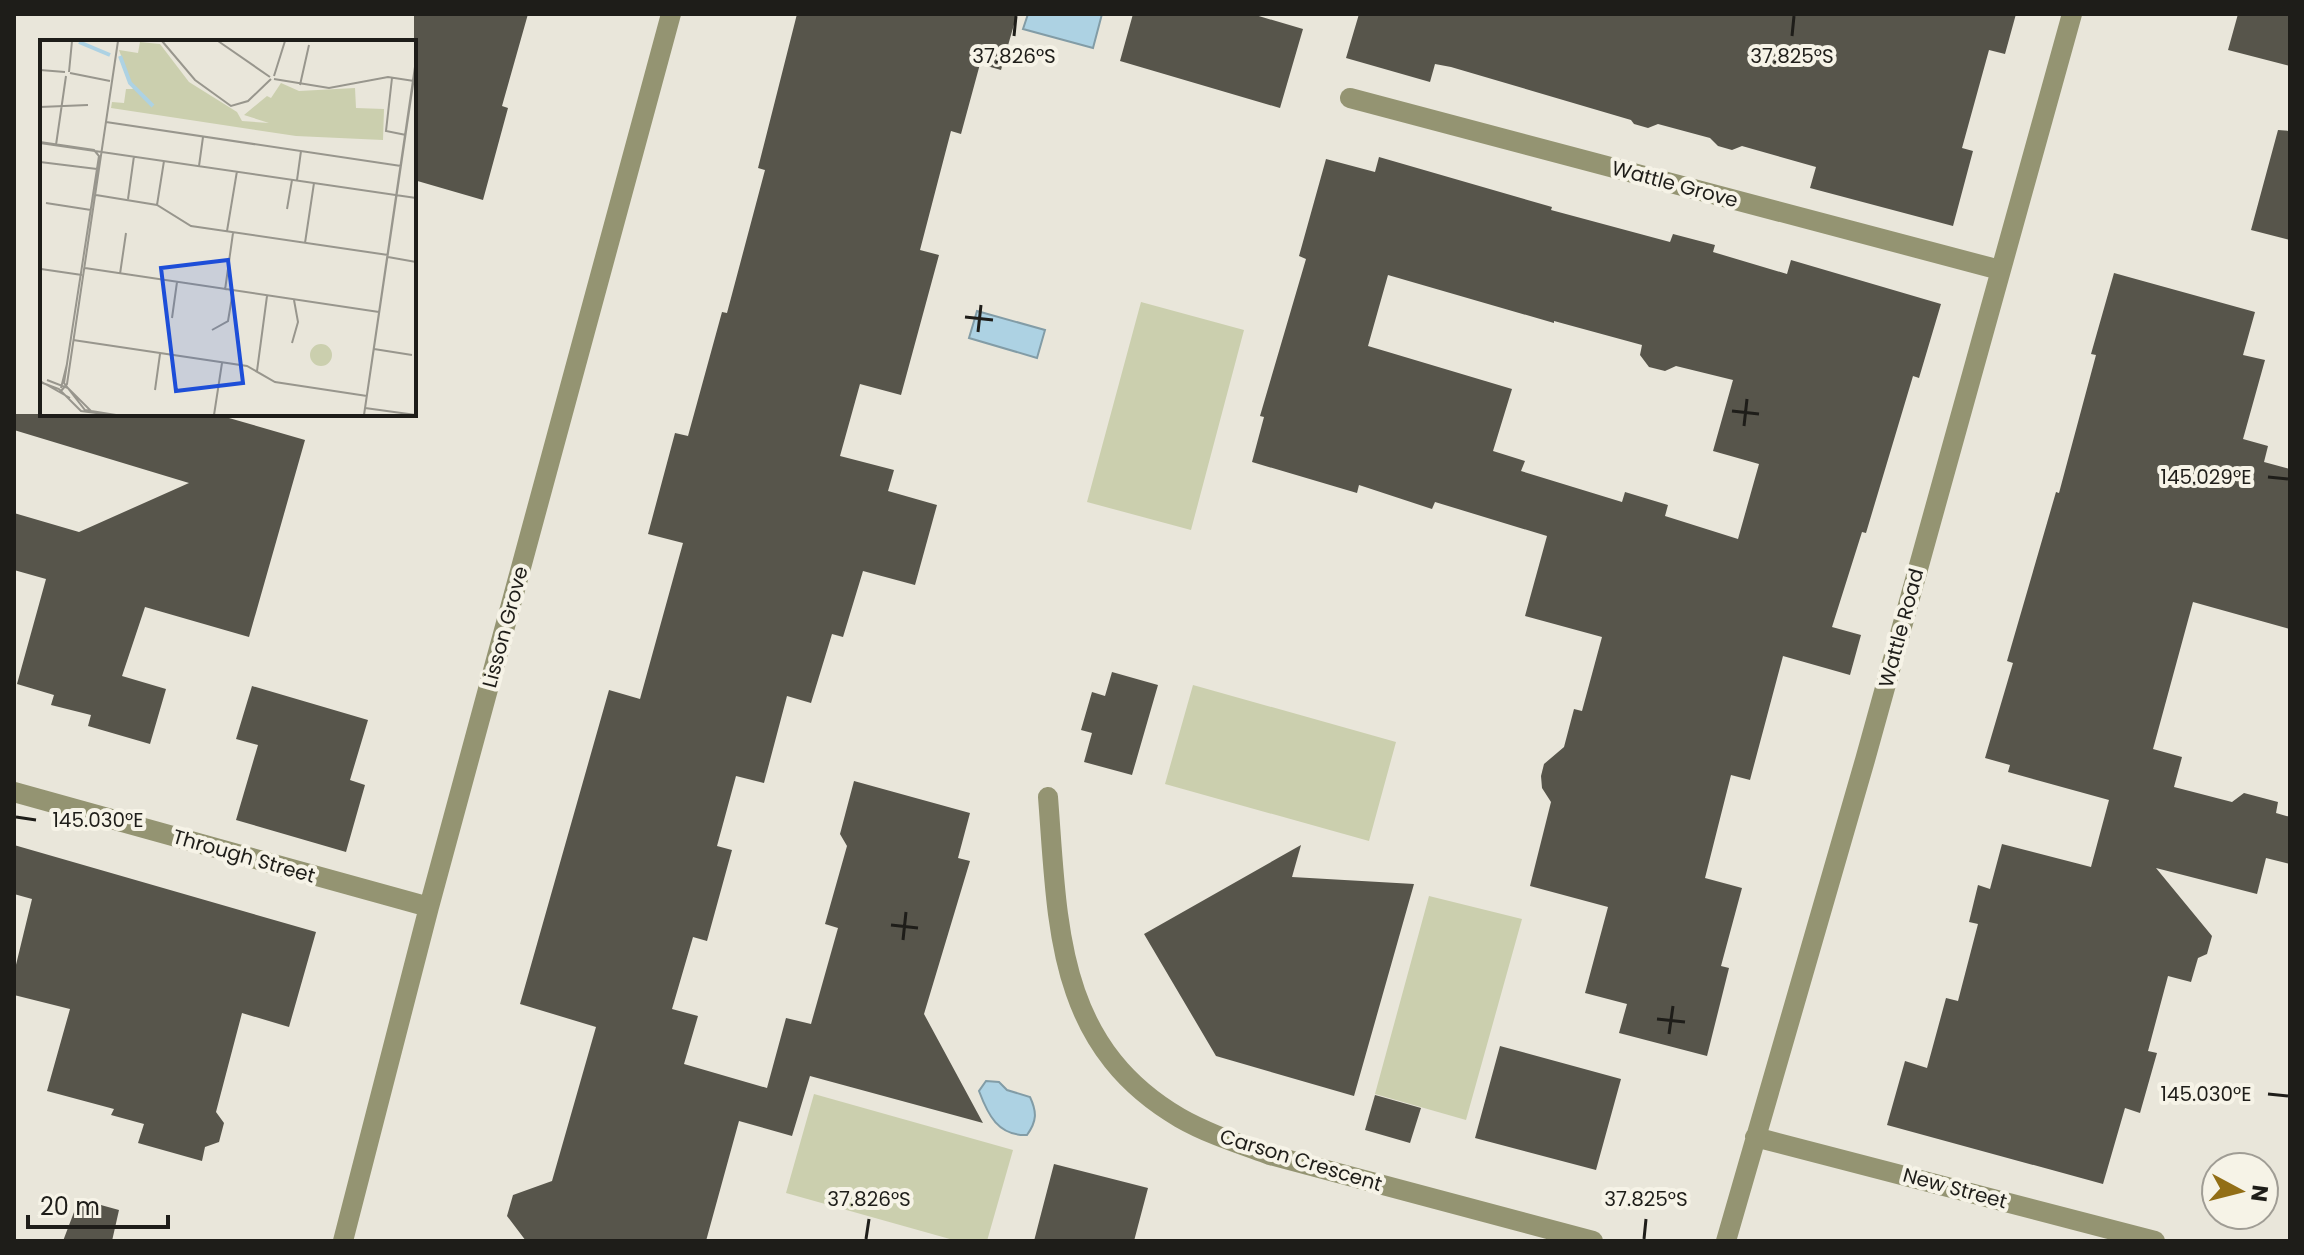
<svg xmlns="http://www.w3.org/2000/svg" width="2304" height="1255" viewBox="0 0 2304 1255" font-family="Poppins,sans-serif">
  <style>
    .green { fill: #cbcfae }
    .water { fill: #add2e3; stroke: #829ca6; stroke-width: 2 }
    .building { fill: #57554b; fill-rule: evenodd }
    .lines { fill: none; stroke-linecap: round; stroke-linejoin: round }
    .minor { stroke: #949472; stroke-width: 20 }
    .ticks { fill: none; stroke: #1e1d19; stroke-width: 3 }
    .labels { text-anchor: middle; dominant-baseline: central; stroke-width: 8; stroke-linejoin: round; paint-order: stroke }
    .street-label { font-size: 20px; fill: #1e1d19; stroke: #f6f3e7 }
    .inset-river { fill: none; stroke: #add2e3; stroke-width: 4 }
    .inset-road { fill: none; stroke: #98968d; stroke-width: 2 }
    .view { fill: #1d4ed8; fill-opacity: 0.15; stroke: #1d4ed8; stroke-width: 4 }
    .inset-edge { fill: none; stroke: #1e1d19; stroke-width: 4 }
    .ticks-label { font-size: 20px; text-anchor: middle; fill: #1e1d19; stroke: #f6f3e7; stroke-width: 8; stroke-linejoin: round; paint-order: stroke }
  </style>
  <rect width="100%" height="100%" fill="#e9e6da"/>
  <path class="green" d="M1141,302L1244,330L1191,530L1087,502Z
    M1193,685L1396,742L1369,841L1165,784Z
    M1429,896L1522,919L1466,1120L1375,1094Z
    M814,1094L1013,1150L987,1241H957L786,1193Z"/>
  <path class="water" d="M1028,14H1102L1093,48L1023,29Z
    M977,311L1045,330L1037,358L969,338Z
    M986,1081L999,1082L1007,1090L1030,1097C1037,1112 1037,1121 1027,1135C998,1136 988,1115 979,1091Z"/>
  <path class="building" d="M414,14H528L502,106L508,108L483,200L414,180Z
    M797,14H1017L1001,70L980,64L961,134L951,131L920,250L939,255L901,395L860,384L840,456L894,470L888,491L937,505L915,585L863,571L843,637L832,634L811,703L787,696L764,783L736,776L717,846L732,850L707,941L693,937L672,1009L698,1016L684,1064L767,1088L786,1018L811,1024L838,928L825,924L847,846L840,834L854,781L970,813L958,858L970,861L924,1014L983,1123L810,1076L792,1136L739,1121L706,1241H526L507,1216L513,1195L552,1181L596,1027L520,1004L609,690L640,699L683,543L648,534L675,433L688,436L722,312L727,313L765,170L758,168Z
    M1133,14H1252L1303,29L1280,108L1120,61Z
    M1359,14H2016L2005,54L1989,50L1962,148L1973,151L1953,226L1810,188L1816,167L1742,146L1732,150L1718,146L1710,138L1658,124L1648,128L1634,124L1631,120L1451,67L1435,64L1430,82L1346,58Z
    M2238,14H2290V66L2228,50Z
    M2278,130L2290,131V240L2251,230Z
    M1379,157L1552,207L1551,210L1670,242L1673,234L1715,245L1713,252L1787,274L1791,260L1941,304L1919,378L1913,376L1866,533L1862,532L1832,627L1861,635L1850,675L1783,656L1750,780L1731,775L1705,878L1742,888L1721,966L1729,968L1707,1056L1619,1033L1627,1004L1585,993L1608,907L1530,886L1551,802L1542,788L1541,776L1544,764L1564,747L1574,709L1582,711L1602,637L1525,616L1547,536L1435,502L1432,509L1359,485L1357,493L1252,462L1264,417L1260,416L1306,259L1299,256L1326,159L1375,172ZM1388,275L1554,323V321L1642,345L1640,355L1649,367L1665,371L1676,366L1733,380L1713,451L1759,464L1738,539L1665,516L1668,505L1625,492L1622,502L1521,471L1525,461L1493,451L1512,389L1368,346Z
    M2114,273L2255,312L2243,355L2265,360L2243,439L2268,446L2264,462L2290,469V629L2193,602L2153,749L2182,757L2174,787L2232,802L2244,793L2278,802L2276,813L2290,817V864L2266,858L2257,894L2156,868L2212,936L2207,954L2198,958L2191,982L2168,976L2148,1051L2157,1053L2140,1113L2125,1108L2103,1184L1887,1125L1905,1061L1927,1068L1946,998L1958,1001L1978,924L1969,922L1978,885L1990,889L2002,844L2091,867L2109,800L2008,772L2010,765L1985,758L2013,663L2007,661L2056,492L2059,493L2096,355L2091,354Z
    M14,414H215L305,440L249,637L145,607L122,676L166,689L150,744L88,726L91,715L51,705L54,695L17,684L46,579L14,570V513L79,532L189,483L14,430Z
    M1112,672L1158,685L1132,775L1084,762L1092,733L1081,730L1092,692L1105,696Z
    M252,686L368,720L350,780L365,785L346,852L236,820L258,745L236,739Z
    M14,845L316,932L289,1027L242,1013L216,1112L224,1123L219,1142L205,1147L202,1161L138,1143L144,1124L111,1115L114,1109L47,1091L70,1009L14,995V973L32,899L14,894Z
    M1301,845L1292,877L1414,884L1354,1096L1216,1056L1144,934Z
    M1500,1046L1621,1079L1596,1170L1475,1138Z
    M1375,1095L1421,1108L1410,1143L1365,1130Z
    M1054,1164L1148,1188L1134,1241H1034Z
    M79,1199L119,1210L112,1241H63Z"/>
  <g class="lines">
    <path class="minor" d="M1350,98L2000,270
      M14,792L429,907
      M1048,797C1058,924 1055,1045 1180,1118C1208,1134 1240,1144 1270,1155L1593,1241
      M1755,1137L2155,1241
      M343,1241L429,907L671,14
      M1726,1241L1865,760L2072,14"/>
  </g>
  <path class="ticks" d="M1014,36L1016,16M1792,36L1794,16M965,317L993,320M978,332L981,305M1732,411L1759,414M1744,426L1747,399M2268,477L2288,479M16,817L36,820M891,925L918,928M903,940L906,912M1657,1019L1685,1022M1669,1034L1673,1006M2268,1094L2288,1096M866,1239L869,1219M1644,1239L1646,1219"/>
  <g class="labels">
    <g class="street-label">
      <text transform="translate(1675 184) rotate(15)">Wattle Grove</text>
      <text transform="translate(505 627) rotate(-75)">Lisson Grove</text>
      <text transform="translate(1901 628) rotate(-75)">Wattle Road</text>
      <text transform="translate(244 856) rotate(16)">Through Street</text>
      <text transform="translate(1301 1160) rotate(17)">Carson Crescent</text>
      <text transform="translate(1955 1188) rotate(15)">New Street</text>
    </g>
  </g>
  <g transform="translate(40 40)">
    <rect width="376" height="376" fill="#e9e6da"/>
    <path d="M100,2L120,4L149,42L197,72L202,81L229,83L204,75L227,56L231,58L241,43L259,51L315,48L316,68L344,69L343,100L256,96L71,68L72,62L84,63L86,49H93L79,10L98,13ZM270 315a11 11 0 1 1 22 0a11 11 0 1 1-22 0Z" fill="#cbcfae"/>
    <path class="inset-river" d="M39,2L70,15M80,16L90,43L113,66"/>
    <path class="inset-road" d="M122,1L155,40L191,66L208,61L231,39M178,1L230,37M263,1H315M0,30L25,32M29,32L32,1M30,33L70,41M234,36L245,1M352,38L346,91L366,95M234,39L289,48L348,37L374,41M260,45L269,5M0,67L48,65M66,82L361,126M0,102L54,110L59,116L24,343L45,370L76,375M0,103L376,158M16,105L26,36M0,122L57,129M159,126L163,97M257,140L261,111M56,155L117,165L151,186L348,215M88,159L94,116M6,163L51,170M117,165L124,121M247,169L252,140M187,191L197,131M265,203L274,143M348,217L376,222M45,228L339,272M1,229L42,235M80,234L86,193M185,250L193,193M132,278L137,242M172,290L188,281L193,251M33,300L207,326L235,342L327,356M252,303L258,282L254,260M334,309L372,315M217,331L227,256M7,340L28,348L52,372M0,341L30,358M0,342L19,349L41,371L72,375M21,348L27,324M115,350L120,314M21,351L27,344L78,1M325,368L376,375M174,375L182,323M324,375L376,24M324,375L376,20"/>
    <path class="view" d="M188,220L203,343L136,351L121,228Z"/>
    <rect width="376" height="376" class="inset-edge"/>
  </g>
  <g class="ticks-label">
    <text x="1014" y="63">37.826°S</text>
    <text x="1792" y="63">37.825°S</text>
    <text x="2206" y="484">145.029°E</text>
    <text x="98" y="827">145.030°E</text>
    <text x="2206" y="1101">145.030°E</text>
    <text x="869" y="1206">37.826°S</text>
    <text x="1646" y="1206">37.825°S</text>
  </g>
  <rect width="2304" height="1255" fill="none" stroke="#1e1d19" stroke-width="32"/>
  <g transform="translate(2240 1191) rotate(97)"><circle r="38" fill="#f6f3e7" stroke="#a09d95" stroke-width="2"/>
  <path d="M0-6L14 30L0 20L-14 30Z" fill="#926e16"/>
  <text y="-12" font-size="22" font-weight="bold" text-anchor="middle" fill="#1e1d19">N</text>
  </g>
  <path d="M28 1215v12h140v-12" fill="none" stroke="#1e1d19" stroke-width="4"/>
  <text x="40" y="1215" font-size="24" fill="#1e1d19" stroke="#f6f3e7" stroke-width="6" paint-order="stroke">20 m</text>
</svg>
